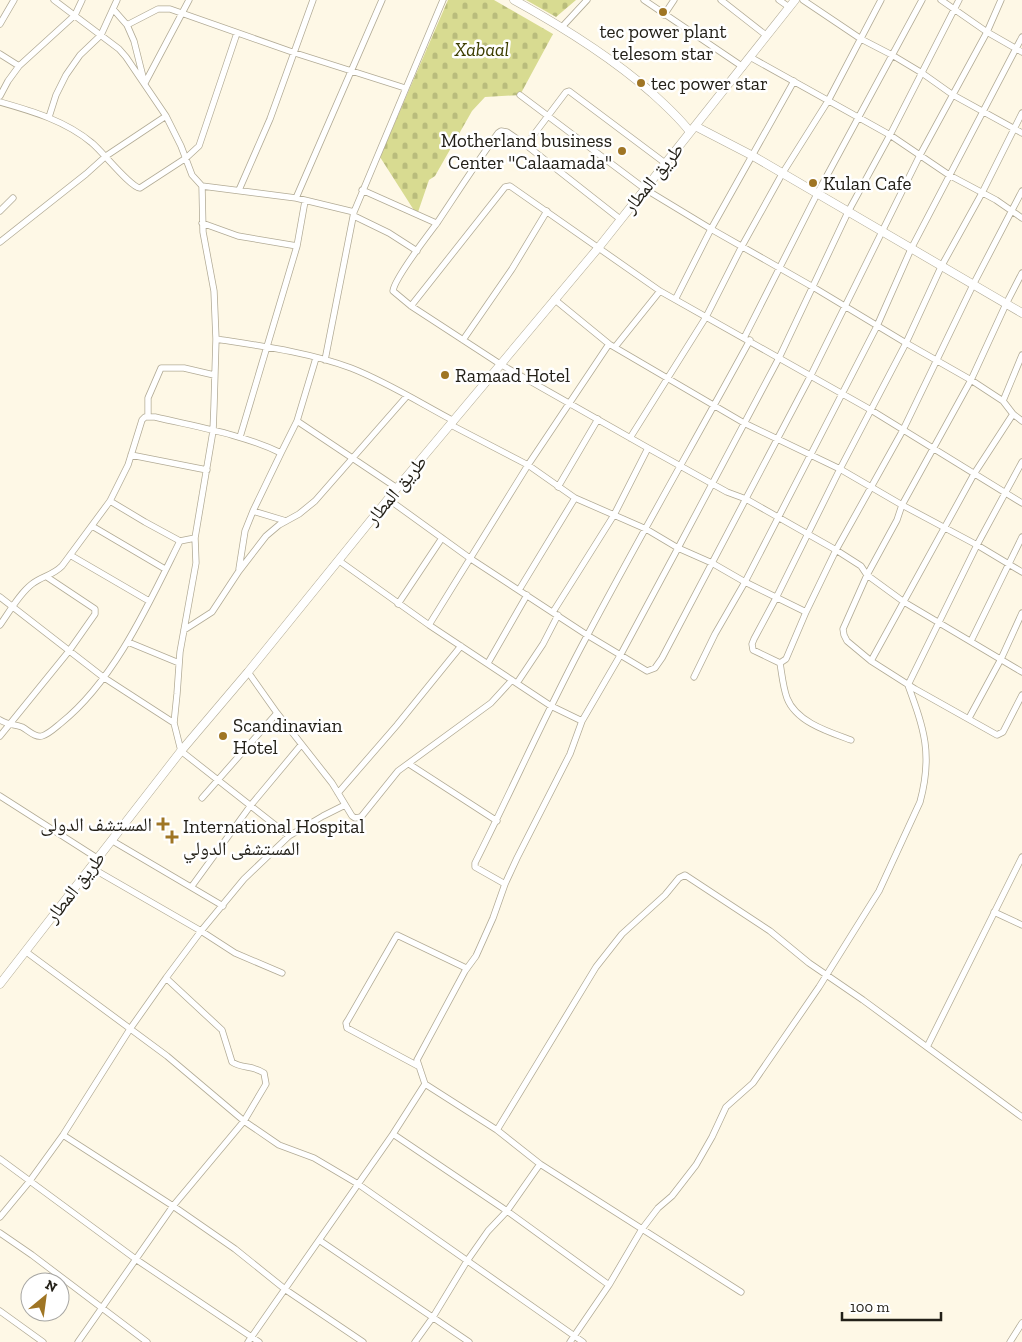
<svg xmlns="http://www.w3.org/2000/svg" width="1022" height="1342" viewBox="0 0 1022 1342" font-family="'Zilla Slab','Noto Naskh Arabic',serif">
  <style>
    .cemetery { fill: url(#cemetery-stones) }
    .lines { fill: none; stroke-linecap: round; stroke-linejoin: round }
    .street-casing { stroke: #b2ab96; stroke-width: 7 }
    .secondary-casing { stroke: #b2ab96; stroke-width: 9 }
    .street { stroke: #fff; stroke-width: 5.5 }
    .secondary { stroke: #fff; stroke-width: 8 }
    .poi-dot { fill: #9f7524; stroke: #fff; stroke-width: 2 }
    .labels { text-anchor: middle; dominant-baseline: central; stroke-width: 5; stroke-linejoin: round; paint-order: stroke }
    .poi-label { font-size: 19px; fill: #232018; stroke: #fff; text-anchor: start }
    .park-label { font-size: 19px; font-style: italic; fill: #3d3e00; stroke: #fff }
    .street-label { font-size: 19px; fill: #232018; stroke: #fff }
  </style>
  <defs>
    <pattern id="cemetery-stones" width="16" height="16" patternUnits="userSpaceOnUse" patternTransform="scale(1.25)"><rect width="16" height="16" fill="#d8db91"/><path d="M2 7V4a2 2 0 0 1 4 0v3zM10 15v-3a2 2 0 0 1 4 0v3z" fill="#b9bc7c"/></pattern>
  </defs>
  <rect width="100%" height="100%" fill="#fef8e6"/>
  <path class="cemetery" d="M448,0H494L553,34L520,95L485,97L472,111L435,176L429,180L417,215L380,157Z
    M526,0H576L556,17Z"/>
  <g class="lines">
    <g class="street-casing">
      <path id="street" d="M54,0L119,49L126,57L166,116L181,146L192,175L202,186L203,232L214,291L216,339L214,406L213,431L195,538L196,563L180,652L177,694L174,723L181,751L289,836
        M644,0L743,67
        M721,0L767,36
        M779,0L789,7
        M803,0L861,39L892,55L922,73L953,95L1022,133
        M941,0L987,32L1022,52
        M113,9L127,25L134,41L144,81
        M664,15L674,0
        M0,24L14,0
        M127,25L158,9H170L295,53L405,88
        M562,27L587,0
        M0,54L19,66
        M750,57L890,135L949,175L996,200L1022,218
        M145,83L189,0
        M520,95L645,189L711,229L813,287L906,343L971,380L1003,401L1013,414L1022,421
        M0,96L8,81L19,66L75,15L82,0
        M0,102C32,111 66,121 92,143C102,151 130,187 140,188L186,158L199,146L237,33
        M49,117L56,95L66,75L80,55L101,35L117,0
        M526,145L566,92L569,91L665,163
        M202,186L296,198L354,212
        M239,190L270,119L313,0
        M362,190L436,223
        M296,198L382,0
        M0,211L13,198
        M354,216L389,233L417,251
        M620,219L526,145L507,132L501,131L498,133C477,162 457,193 437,223C428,235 394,279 393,291L411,306L500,364L648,448L727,492L746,499L836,550L861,566L867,575L904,602L1022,672
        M202,223L238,236L297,246
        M0,242L86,174L106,156L166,116
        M1022,273L1006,304L971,380L902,505L897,520L867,575L843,629L844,635L847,641L871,661L915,689L997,735L1003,732L1022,695
        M676,298L711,229L794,81
        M554,299L609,344L744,423L840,469L902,505L977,545L1022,572
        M411,306L505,187L510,186L660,291L871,410L1022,503
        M744,338L817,194L922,0
        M216,339C261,346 308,352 351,368C387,382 420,403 454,421
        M463,340L512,269L547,211
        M615,347L660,291
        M325,360L354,212L443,0
        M1003,401L1022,355
        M148,416V398L161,368H184L214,375
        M297,421L397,488
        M451,425L528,465L575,498L646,529L678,548L712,563L745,582L806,612
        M240,437L297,246L305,201
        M630,438L706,317L742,246L782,174L828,101L881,0
        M131,455L207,470
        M558,487L598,419
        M388,499L471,559L587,635L647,671L655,668L662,658L811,375L920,155L987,32L1001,0
        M110,501L145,522L180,541L195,538
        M253,511L286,521
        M92,526L165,569
        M70,555L149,601
        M338,560L429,625L551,706L582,721
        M239,569L245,531L253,511L281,453
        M519,590L575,498
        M0,597L103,677L174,723
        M398,604L442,538
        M553,612L614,515L648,448
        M0,625C10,611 19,594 32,584C42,576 52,576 62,566L110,501L128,465L142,420L145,417H155C197,427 242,434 281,453L297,421L316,358
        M429,625L528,465L609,344
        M184,630L212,612L239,571L266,536L279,525L299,514L315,501L407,396
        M971,641L1022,537
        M128,642L179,663
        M871,661L974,474L1013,414
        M488,663L527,595
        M780,663L753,650L752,644L754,639L776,598L840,469L906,343L941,267L982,193L1022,113
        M780,663L786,659L806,612L836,550L903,430L973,285L1022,191
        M780,663C782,675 783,687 787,698C796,722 829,732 851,740
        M248,672L277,713L332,783L352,816L355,818L361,817L398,771L491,703L512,680
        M694,677L715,634L745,582L877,326L911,249L1022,37
        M517,683L543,644L558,615
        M969,718L1001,659L1022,613
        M0,720C8,725 14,724 22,727C28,730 35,738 42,736C49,734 56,727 61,723C115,680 150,601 180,541
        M0,736L69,651L95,614V609L47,577
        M409,764L497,821
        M338,793L397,725L461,646
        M0,796L97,858
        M202,798L277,713
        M111,840L223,906
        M90,867L201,931L235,953L282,973
        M505,884L475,867V863C513,788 547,710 587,636C640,536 696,439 750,340
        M192,886L251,805L301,745
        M994,912L1022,925
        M25,951L167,1056L244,1121L279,1145L314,1158L358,1184L583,1342
        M927,1047L1022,857
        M418,1066L347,1028L346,1023L348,1020L397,935L466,968
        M497,1130L596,967L622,934L665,895L679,878L685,875L770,931L809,963L863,1000L1022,1117
        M393,1134L507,1211L609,1285
        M63,1135L173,1206L235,1249L286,1290L363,1342
        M0,1159L137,1260L259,1342
        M0,1217L29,1182L63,1135L130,1029L166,978L201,931L244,879L289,836L323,816L345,805
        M0,1233L32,1255L147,1342
        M319,1240L469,1342
        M741,1292L540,1164L497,1130L425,1084L417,1060L465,971L476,956L493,918L505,884L517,858L570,754L582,721L621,654L678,548L779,358L848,212L890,135L959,0
        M0,1311L43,1342
        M78,1342L173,1206L244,1121L266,1084L264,1073C253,1065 242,1069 232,1062L222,1030L166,978
        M248,1342L393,1134L425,1084
        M415,1342L433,1317L467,1261L488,1231L507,1211L540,1164
        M570,1342L609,1285L642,1229L658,1208L672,1196L696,1165L712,1137L726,1107L753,1083L819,987L879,891L920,802C933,754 924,729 908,685L977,545L1022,462
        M1010,1342L1022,1323"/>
    </g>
    <g class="secondary-casing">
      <path id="secondary" d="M514,0C563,27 610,56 652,93C666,106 679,117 690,132
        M695,126L753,156L1022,313
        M0,984L181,751L248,672L397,488L599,247L795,0"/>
    </g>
    <use href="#street" class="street"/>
    <use href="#secondary" class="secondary"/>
  </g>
  <g class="poi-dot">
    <circle cx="663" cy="12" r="5"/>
    <circle cx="641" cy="83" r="5"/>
    <circle cx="622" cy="151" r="5"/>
    <circle cx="813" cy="183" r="5"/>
    <circle cx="445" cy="375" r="5"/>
    <circle cx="223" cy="736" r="5"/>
    <path d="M160.5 816.5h5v5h5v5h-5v5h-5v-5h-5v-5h5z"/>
    <path d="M169.5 829.5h5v5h5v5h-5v5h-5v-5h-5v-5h5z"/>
  </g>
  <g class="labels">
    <g class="poi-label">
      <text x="663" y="31" text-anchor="middle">tec power plant<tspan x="663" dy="22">telesom star</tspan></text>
      <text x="651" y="83">tec power star</text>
      <text x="612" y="140" text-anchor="end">Motherland business<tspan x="612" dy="22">Center "Calaamada"</tspan></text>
      <text x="823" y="183">Kulan Cafe</text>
      <text x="455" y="375">Ramaad Hotel</text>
      <text x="233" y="725">Scandinavian<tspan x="233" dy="22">Hotel</tspan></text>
      <text x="152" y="824" text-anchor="end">المستشف الدولى</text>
      <text x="183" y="826">International Hospital<tspan x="183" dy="22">المستشفى الدولي</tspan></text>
    </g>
    <g class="park-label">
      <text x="482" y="49">Xabaal</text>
    </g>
    <g class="street-label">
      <text transform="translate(653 178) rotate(-51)">طريق المطار</text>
      <text transform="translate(396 490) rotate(-50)">طريق المطار</text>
      <text transform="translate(75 887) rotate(-52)">طريق المطار</text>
    </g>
  </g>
  <g transform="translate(45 1297) rotate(29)"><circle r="24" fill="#ffffff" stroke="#a7a6a3"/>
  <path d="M0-4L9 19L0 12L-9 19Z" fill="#9f7524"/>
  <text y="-8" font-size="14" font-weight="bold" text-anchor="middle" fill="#232018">N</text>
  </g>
  <path d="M842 1312v8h99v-8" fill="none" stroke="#232018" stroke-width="2.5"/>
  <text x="850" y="1312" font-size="15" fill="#232018" stroke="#ffffff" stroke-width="4" paint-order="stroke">100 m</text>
</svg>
